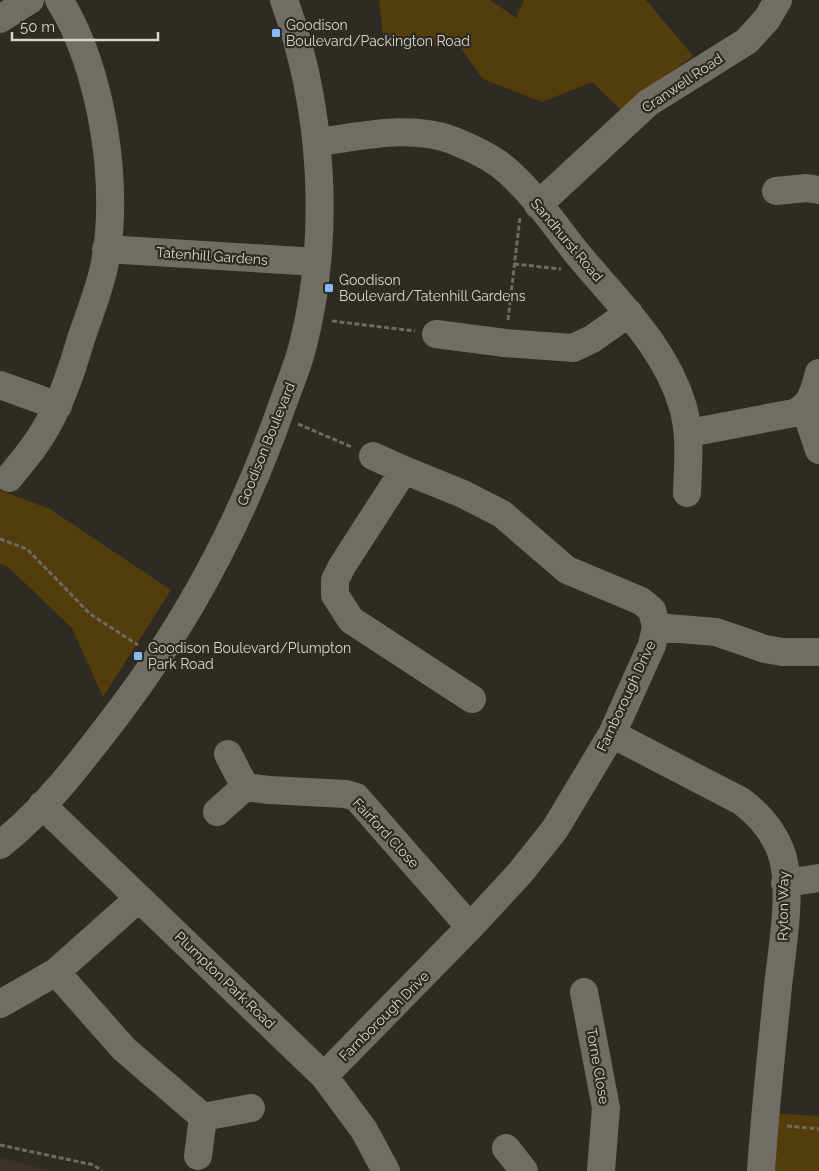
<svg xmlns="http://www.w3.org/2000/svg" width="819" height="1171" viewBox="0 0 819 1171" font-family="Raleway,sans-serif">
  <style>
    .built { fill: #3b3426 }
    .green { fill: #533d0b }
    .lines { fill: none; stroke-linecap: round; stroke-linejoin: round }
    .path { stroke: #6e6a64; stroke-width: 3; stroke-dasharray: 5 2.5; stroke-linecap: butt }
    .minor { stroke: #726d64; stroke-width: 28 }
    .poi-dot { fill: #83bcfa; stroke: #2f2b24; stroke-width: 2 }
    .labels { text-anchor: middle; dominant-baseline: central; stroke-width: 4.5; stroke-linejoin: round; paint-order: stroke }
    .poi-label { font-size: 14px; fill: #d7d4cf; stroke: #2f2b24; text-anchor: start }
    .street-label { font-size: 14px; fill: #d7d4cf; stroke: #2f2b24 }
  </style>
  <rect width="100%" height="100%" fill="#2f2b24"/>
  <path class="built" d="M0,1157L49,1171H0Z"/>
  <path class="green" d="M379,0H490L516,18L524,0H646L693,56L621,110L592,82L542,102L483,79L460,47L384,44Z
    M0,490L50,509L171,590L103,697L72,628L7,566L0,564Z
    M765,1113L819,1116V1171H761Z"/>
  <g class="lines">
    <path class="path" d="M514,264L561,269
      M508,320L520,217
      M332,321L415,331
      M298,424L352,447
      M0,539L27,549L90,614L138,645
      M787,1126L819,1129
      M0,1145L94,1165L102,1171"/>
    <path class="minor" d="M0,19L30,0
      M317,142C360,137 409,124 452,140C467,146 485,154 499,164C529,187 553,223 576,252C616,301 665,345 683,407C691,435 688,464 687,493
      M776,191L806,188L819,190
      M538,205L648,103L747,41L767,19L778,0
      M106,249L317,262
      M436,334L505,343L573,348L592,339L629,313
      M0,385L58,406
      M805,408L819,450
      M689,433L794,413C812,405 814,391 819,373
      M373,456L404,470
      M9,478C19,465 32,451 41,436C60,406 71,373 81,339C89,315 99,291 104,267C121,189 102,67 59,0
      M656,627L716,632L765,649L782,652H819
      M612,734L741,801C760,815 776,834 783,858C792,893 782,950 778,986C772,1048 765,1109 761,1171
      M245,787L269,790L346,794L356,797L470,927
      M42,805L324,1076L364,1130L386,1171
      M217,812L245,787L228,754
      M0,845C49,806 87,754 125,704C193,613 246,510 283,403C290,384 298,365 303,345C331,234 323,107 284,0
      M785,883L819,878
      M56,972L124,1049L203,1117
      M584,992L606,1108L601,1171
      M0,1004L56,972L139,898
      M324,1076L470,927L520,873L555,829L612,734L652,645L656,627L652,610L641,601L567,570L502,514L463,494L404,470L342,566L335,580V595L351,620L472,699
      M506,1148L524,1171
      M198,1156L203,1117L251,1108"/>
  </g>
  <g class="poi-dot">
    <rect x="271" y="28" width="10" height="10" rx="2.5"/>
    <rect x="324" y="283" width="10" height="10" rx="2.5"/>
    <rect x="133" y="651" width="10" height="10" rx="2.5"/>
  </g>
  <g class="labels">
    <g class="poi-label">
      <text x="286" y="25">Goodison<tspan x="286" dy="16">Boulevard/Packington Road</tspan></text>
      <text x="339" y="280">Goodison<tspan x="339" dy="16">Boulevard/Tatenhill Gardens</tspan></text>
      <text x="148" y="648">Goodison Boulevard/Plumpton<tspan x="148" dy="16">Park Road</tspan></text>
    </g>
    <g class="street-label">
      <text transform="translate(682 83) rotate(-34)">Cranwell Road</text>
      <text transform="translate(567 240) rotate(50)">Sandhurst Road</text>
      <text transform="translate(212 256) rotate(4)">Tatenhill Gardens</text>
      <text transform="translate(266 444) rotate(-68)">Goodison Boulevard</text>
      <text transform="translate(626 696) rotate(-65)">Farnborough Drive</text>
      <text transform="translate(386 833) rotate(47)">Fairford Close</text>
      <text transform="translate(783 906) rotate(-89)">Ryton Way</text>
      <text transform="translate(225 980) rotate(44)">Plumpton Park Road</text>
      <text transform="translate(384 1016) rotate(-45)">Farnborough Drive</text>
      <text transform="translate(598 1066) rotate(80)">Torne Close</text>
    </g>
  </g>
  <path d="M12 32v8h146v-8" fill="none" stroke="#d7d4cf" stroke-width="2.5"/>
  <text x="20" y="32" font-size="15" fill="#d7d4cf" stroke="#2f2b24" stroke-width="4" paint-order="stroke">50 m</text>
</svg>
